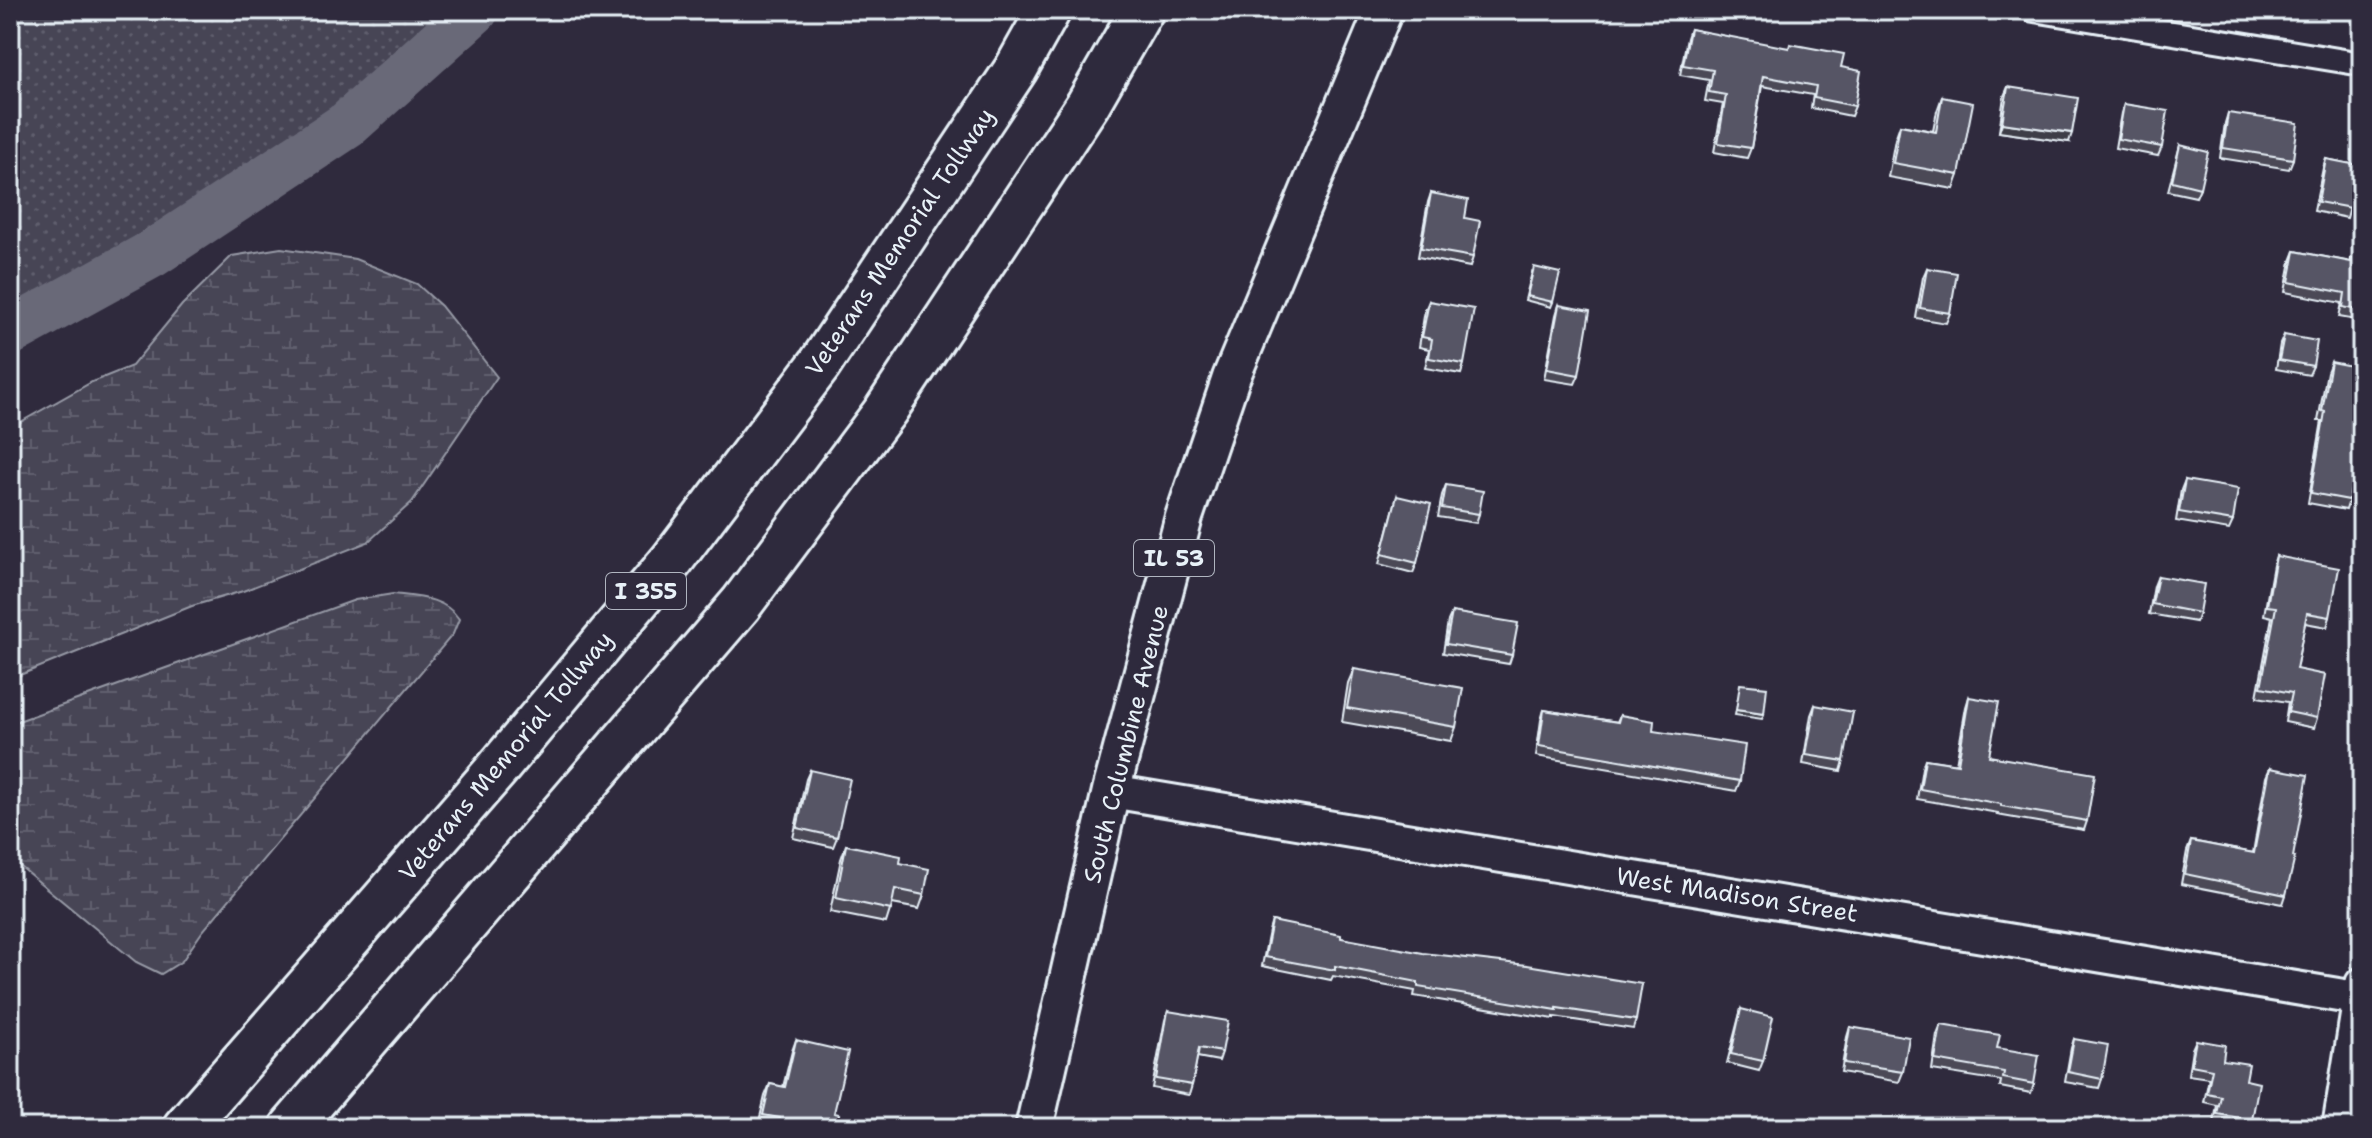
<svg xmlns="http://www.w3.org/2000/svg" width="2372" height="1138" viewBox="0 0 2372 1138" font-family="'Shantell Sans',sans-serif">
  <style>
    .grass { fill: url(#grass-dots); stroke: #979aa6; stroke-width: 2 }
    .wetland { fill: url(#wetland-marsh); stroke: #979aa6; stroke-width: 2 }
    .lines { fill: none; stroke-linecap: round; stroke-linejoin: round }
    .river { stroke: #696978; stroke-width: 48 }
    .street-casing { stroke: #e8f1f8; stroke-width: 28 }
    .secondary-casing { stroke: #e8f1f8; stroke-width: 38 }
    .primary-casing { stroke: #e8f1f8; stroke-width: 42 }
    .highway-casing { stroke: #e8f1f8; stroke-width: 48 }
    .street { stroke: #2f2a3d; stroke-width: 22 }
    .secondary { stroke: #2f2a3d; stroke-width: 32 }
    .primary { stroke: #2f2a3d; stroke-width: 36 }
    .highway { stroke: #2f2a3d; stroke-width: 42 }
    .wall { fill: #4b4957; stroke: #e8f1f8; stroke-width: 2 }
    .shaded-wall { fill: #3d3c47; stroke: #e8f1f8; stroke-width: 2 }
    .building { fill: #575565; stroke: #e8f1f8; stroke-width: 2 }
    .labels { text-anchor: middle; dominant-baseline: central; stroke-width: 6; stroke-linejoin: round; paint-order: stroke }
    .shield { fill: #2f2a3d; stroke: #b0b5c0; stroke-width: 2 }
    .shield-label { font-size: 22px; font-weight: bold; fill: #e8f1f8 }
    .street-label { font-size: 24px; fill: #e8f1f8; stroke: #2f2a3d }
  </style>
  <defs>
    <pattern id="grass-dots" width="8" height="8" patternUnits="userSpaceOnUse" patternTransform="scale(2)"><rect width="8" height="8" fill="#464455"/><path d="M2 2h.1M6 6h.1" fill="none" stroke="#615f6e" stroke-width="1.8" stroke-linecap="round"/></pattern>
    <pattern id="wetland-marsh" width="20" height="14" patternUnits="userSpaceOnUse" patternTransform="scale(2)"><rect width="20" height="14" fill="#464455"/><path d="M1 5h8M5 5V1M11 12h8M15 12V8" fill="none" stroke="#615f6e"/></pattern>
  </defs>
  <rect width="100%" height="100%" fill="#2f2a3d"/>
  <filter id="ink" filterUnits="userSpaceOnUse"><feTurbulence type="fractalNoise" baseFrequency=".0125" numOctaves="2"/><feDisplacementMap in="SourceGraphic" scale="16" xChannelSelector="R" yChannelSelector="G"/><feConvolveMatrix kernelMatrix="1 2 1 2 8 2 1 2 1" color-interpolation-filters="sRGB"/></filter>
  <g filter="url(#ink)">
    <path class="grass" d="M10,10H448L410,48L289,142L148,229L80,274L10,308Z"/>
    <path class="wetland" d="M281,248L355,259L417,284L441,306L497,377L412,502L368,542L243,591L192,606L10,679V428L92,382L132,366L182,305L232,256Z
      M393,594C417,597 444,597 459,619L453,634L202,932L182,961L161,974L136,962L10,858V724L355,600Z"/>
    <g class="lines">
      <path class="river" d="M10,332L152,254L347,125L475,10"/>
      <g class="street-casing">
        <path id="street" d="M2034,10L2362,64"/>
      </g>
      <g class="secondary-casing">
        <path id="secondary" d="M1111,791L2362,999
          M2339,1128L2362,984"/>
      </g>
      <g class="primary-casing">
        <path id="primary" d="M1034,1128L1111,791L1184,517L1231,378L1384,10"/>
      </g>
      <g class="highway-casing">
        <path id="highway" d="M184,1128L498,768L672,560L820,364L1016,69L1049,10
          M291,1128L741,604L886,410L1088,104L1142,10"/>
      </g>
      <use href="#street" class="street"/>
      <use href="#secondary" class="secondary"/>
      <use href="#primary" class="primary"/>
      <use href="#highway" class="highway"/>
    </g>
    <path class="wall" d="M1690,29L1841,67L1855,106L1851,116L1811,108L1813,95L1762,86L1751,148L1747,158L1714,152L1723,104L1705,101L1709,80L1680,75L1687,38Z
      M2008,87L2069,142L1999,132L2004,96Z
      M1942,97L1959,175L1954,189L1888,177L1895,139L1900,125L1933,131L1937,111Z
      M2124,104L2162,147L2158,156L2115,148L2121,113Z
      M2228,113L2293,159L2289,169L2220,158L2225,123Z
      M2180,145L2200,188L2196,197L2168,191Z
      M2326,159L2362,166V201L2352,199L2347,218L2314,211L2323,168Z
      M1431,193L1465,218L1473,257L1470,267L1418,257L1428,202Z
      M2295,251L2350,262L2362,260V321L2339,317L2342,303L2285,292L2291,261Z
      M1927,268L1950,313L1946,323L1916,318L1923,277Z
      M1532,272L1553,302L1551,307L1525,300Z
      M1429,301L1464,364L1461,374L1425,368L1429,349L1419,347L1425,310Z
      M1559,305L1579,375L1575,384L1544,379L1556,315Z
      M2284,335L2313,366L2309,375L2276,369L2280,344Z
      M2331,362L2354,450L2349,500L2346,510L2308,503L2322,421H2318L2327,372Z
      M2185,480L2233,521L2229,530L2176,521L2181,490Z
      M1446,485L1479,514L1476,523L1438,517L1442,495Z
      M1397,496L1417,563L1413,573L1379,564Z
      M2276,556L2330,617L2327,627L2305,623L2296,669L2317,718L2314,728L2285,722L2288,702L2257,697L2272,617L2264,615L2273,565Z
      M2158,576L2199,613L2196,622L2149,614L2154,586Z
      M1452,612L1512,655L1509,664L1443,653L1448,621Z
      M1354,669L1456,727L1451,741L1342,722L1348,683Z
      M1969,697L1989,756L2087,821L2084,830L1997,815L1998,813L1917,799L1922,768L1925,759L1956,764L1966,707Z
      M1815,705L1844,761L1841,771L1803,764L1811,715Z
      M1544,710L1617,722L1620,715L1653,731L1740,781L1736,791L1536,756L1541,720Z
      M2270,768L2286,895L2283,904L2181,884L2187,851L2191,841L2253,853L2266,777Z
      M810,770L837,837L833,847L793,838L806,779Z
      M846,845L900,863L924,895L919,909L892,904L886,923L830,912L841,859Z
      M1272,921L1341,938L1636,1020L1633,1029L1554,1017V1019L1414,996L1415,991L1333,976L1331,980L1262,966L1269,931Z
      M1741,1009L1763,1061L1759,1071L1727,1063Z
      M1168,1011L1222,1052L1219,1061L1197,1057L1192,1085L1189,1095L1152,1088L1165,1020Z
      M1941,1025L1997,1048L2034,1084L2031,1093L2000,1087L2001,1081L1932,1070L1937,1035Z
      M1850,1027L1903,1072L1899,1082L1841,1072L1847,1037Z
      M2074,1039L2102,1079L2099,1088L2065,1082L2071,1048Z
      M796,1040L834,1113L836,1128H766L758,1126L765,1096L770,1084L783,1087L792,1051Z
      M2196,1040L2223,1060L2246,1080L2252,1120L2249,1128H2239L2214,1123L2217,1105L2204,1102L2209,1078L2188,1075L2192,1049Z"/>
    <path class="shaded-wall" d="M2002,123L2072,133L2069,142L1999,132Z
      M1736,710L1764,714L1762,719L1735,715Z"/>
    <path class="building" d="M1690,29L1789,48L1790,44L1844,54L1841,67L1861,71L1855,106L1814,98L1816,86L1763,76L1751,148L1718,143L1726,95L1709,92L1713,70L1683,65Z
      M2008,87L2078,98L2072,133L2002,123Z
      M1942,97L1973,103L1959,175L1893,163L1900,125L1936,132Z
      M2124,104L2168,111L2162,147L2118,139Z
      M2228,113L2298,123L2293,159L2223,148Z
      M2180,145L2208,152L2200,188L2172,181Z
      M2326,159L2362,166V191L2354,190L2351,208L2318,202Z
      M1431,193L1468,200L1465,218L1480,221L1473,257L1421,248Z
      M2295,251L2351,262V258L2362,260V311L2343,307L2345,293L2289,282Z
      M1534,267L1560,273L1553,302L1527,296Z
      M1927,268L1957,273L1950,313L1920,308Z
      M1429,301L1474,309L1464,364L1429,358L1432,339L1422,337Z
      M1559,305L1590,311L1579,375L1547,369Z
      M2284,335L2317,341L2313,366L2279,360Z
      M2331,362L2362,368V405L2354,450L2358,451L2349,500L2311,493L2325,412L2322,411Z
      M2185,480L2238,489L2233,521L2179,512Z
      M1446,485L1483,491L1479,514L1442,508Z
      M1397,496L1431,504L1417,563L1382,554Z
      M2276,556L2339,568L2330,617L2307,613L2296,669L2325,675L2317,718L2288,712L2292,693L2261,687L2276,607L2267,606Z
      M2158,576L2204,584L2199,613L2152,604Z
      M1452,612L1518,623L1512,655L1446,644Z
      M1354,669L1463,688L1456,727L1347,708Z
      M1740,684L1767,687L1764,714L1736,710Z
      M1969,697L1999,702L1989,756L2095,774L2087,821L2001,806V804L1920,789L1925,759L1958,764Z
      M1815,705L1853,712L1844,761L1806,755Z
      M1544,710L1618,722L1620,715L1654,721L1653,731L1745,745L1740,781L1539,746Z
      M2270,768L2308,775L2293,857H2295L2286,895L2185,874L2191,841L2254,853Z
      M810,770L850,779L837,837L797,828Z
      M846,845L901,856L900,863L929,869L924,895L895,889L891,910L836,898Z
      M1272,921L1341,935V938L1423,953L1527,965L1642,984L1636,1020L1557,1008V1010L1418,987V982L1335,966V970L1265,957Z
      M1741,1009L1773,1017L1763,1061L1731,1054Z
      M1168,1011L1228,1021L1222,1052L1199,1048L1192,1085L1156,1079Z
      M1941,1025L2000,1035L1997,1048L2039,1055L2034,1084L2003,1078L2004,1072L1935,1060Z
      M1850,1027L1909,1037L1903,1072L1844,1063Z
      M2074,1039L2108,1045L2102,1079L2068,1072Z
      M796,1040L848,1052L834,1113L839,1114L836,1128H778L780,1118L763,1115L770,1084L785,1087Z
      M2196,1040L2225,1045L2223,1060L2249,1064L2246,1080L2259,1083L2252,1120L2217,1114L2221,1096L2207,1093L2212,1069L2191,1065Z"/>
  </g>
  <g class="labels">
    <g class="shield">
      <rect x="1134" y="540" width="80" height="36" rx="6"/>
      <rect x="606" y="573" width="80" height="36" rx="6"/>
    </g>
    <g class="shield-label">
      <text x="1174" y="558">IL 53</text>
      <text x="646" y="591">I 355</text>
    </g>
    <g class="street-label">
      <text transform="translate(900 242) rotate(-56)">Veterans Memorial Tollway</text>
      <text transform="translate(1126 744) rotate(-76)">South Columbine Avenue</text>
      <text transform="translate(506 756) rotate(-50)">Veterans Memorial Tollway</text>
      <text transform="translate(1737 895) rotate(9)">West Madison Street</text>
    </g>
  </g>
  <rect width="2372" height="1138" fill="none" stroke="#2f2a3d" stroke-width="40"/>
  <rect x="20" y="20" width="2332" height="1098" fill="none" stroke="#e8f1f8" stroke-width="3" filter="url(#ink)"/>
</svg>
